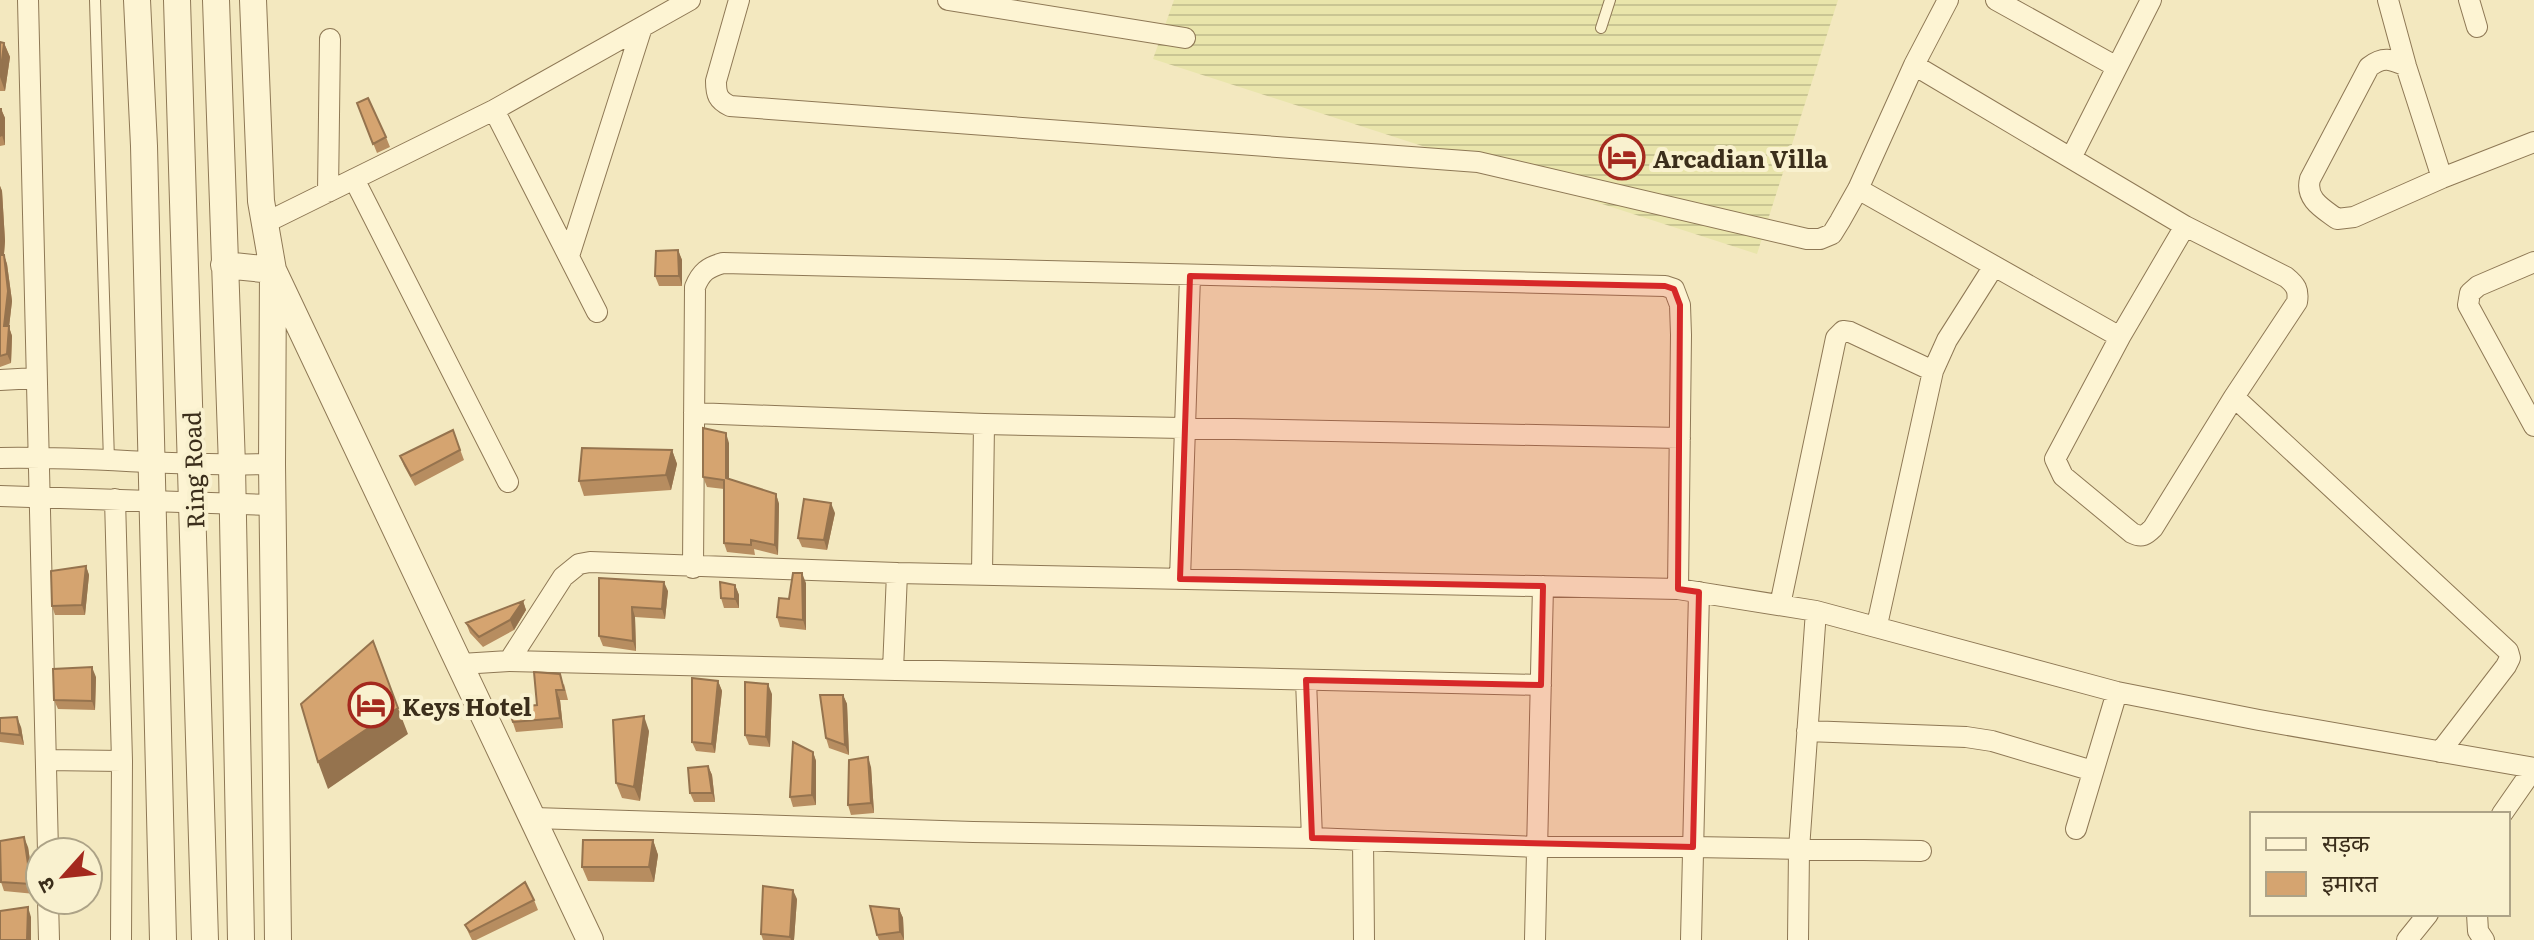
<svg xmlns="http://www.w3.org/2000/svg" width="2534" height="940" viewBox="0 0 2534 940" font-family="Literata,'Noto Sans Devanagari',serif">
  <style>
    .farmland { fill: url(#farmland-rules) }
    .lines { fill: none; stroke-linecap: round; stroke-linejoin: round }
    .service-casing { stroke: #8e7855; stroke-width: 12 }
    .minor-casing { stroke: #8e7855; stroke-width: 22 }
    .tertiary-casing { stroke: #8e7855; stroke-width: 28 }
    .service { stroke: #fdf4d3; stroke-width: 10 }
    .minor { stroke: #fdf4d3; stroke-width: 20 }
    .tertiary { stroke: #fdf4d3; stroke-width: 26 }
    .wall { fill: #b78d60 }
    .shaded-wall { fill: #95734e }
    .building { fill: #d5a470; stroke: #95734e; stroke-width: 2 }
    .marked { fill: #d62828; fill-opacity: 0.2; stroke: #d62828; stroke-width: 6; stroke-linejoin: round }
    .labels { text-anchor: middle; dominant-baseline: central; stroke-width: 8; stroke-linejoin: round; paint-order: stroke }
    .poi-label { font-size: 24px; font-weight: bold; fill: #3b2e1b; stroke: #f9f1cf; text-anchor: start }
    .street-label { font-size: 24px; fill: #3b2e1b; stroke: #f9f1cf }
  </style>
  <defs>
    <pattern id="farmland-rules" width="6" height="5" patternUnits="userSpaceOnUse" patternTransform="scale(2)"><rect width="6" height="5" fill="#e9e5ab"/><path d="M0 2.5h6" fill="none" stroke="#c9c593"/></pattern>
  </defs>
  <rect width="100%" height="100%" fill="#f3e8bf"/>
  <path class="farmland" d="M1174,0H1838L1757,254L1153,59Z"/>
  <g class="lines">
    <g class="service-casing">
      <path id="service" d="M95,0L109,461
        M1601,28L1610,0"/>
    </g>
    <g class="minor-casing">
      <path id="minor" d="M28,0L48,852
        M739,0L716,81C716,95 718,100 730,106L1478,162L1807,239H1820L1832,234L1840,221L1858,189L1914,65L1948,0
        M948,0L1185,38
        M1996,0L2117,67
        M2388,0L2406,66L2442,178
        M2469,0L2477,27
        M2406,66C2391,59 2383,56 2369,67L2310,179C2305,199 2322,208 2337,219L2354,217L2442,178L2534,142
        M494,110L597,312
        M2071,158L2151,0
        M354,179L508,482
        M1858,189L2120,337L2185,226L1914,65
        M328,192L330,39
        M263,224L494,110L690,0
        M2185,226L2286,277C2296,285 2299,290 2297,302L2234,397L2508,651L2510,658L2506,666L2440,752
        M569,256L642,27
        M2534,262L2478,286L2470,293L2468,305L2534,426
        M2120,337L2055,459L2063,476L2132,533C2142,538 2146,535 2153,528L2234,397
        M1933,371L1947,340L1994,266
        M0,380L36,378
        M694,413L984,424L1680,438
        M0,458C91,456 181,467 272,464
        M0,496L272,505
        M115,499L122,761L121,940
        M693,568L695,287C701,272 708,267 723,263L1665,286L1674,289L1680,305L1681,335L1678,589
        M982,574L984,424
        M1180,579L1190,276
        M1780,605L1836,338L1843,331L1850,332L1933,371L1877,625
        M1816,611L2117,692L2259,720L2534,768
        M509,661L563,577L579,564L590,562L897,573L1678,589L1816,611L1799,849L1798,940
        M461,664L509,661L1541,685
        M893,670L897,573
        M1306,680L1312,838
        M1807,731L1966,737L1992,741L2093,771
        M46,760L122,761
        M2502,814L2534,768
        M534,818L973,832L1312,838L1536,847H1693L1921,851
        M2076,829L2117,692
        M1363,840L1364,940
        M48,900L49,940
        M2477,914L2478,931L2484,940
        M1535,940L1543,586
        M1691,940L1699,592
        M2407,940L2428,914"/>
    </g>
    <g class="tertiary-casing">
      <path id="tertiary" d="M137,0L144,146L163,940
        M177,0L205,940
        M216,0L232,466L241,940
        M253,0L261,201L273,270L590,940
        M224,265L273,270L272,464L278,940"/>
    </g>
    <use href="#service" class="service"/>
    <use href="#minor" class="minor"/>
    <use href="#tertiary" class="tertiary"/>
  </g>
  <path class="wall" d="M0,42L4,43L10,57L5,91H0Z
    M357,103L386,137L390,147L377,153Z
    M0,109H1L5,118V145L0,146Z
    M0,186L2,191L5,241L4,255L7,264L12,301L9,327L12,336L11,363L0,367Z
    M678,250L682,260V286H659L655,276Z
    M453,430L464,460L415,486L404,466L400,456Z
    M729,443V479L776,494L779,504L778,555L754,549L755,555L727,552L724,543V489L707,487L703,477Z
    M672,450L677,464L671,490L584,496L579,481Z
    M835,513L827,550L802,547L798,538Z
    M86,566L89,575L85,615H55L52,606Z
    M599,578L668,591L665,619L635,617L636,651L603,646L599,636Z
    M806,583V630L780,627L777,617L789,599Z
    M735,585L739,595V608H724L721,598Z
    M523,601L526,610L514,630L483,647L470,633L466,623Z
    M96,677L95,710L58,709L54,700Z
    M718,681L722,691L715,753L696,751L692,742Z
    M564,684L568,700H560L563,728L516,732L508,708L537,705Z
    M772,694L770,747L749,745L745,735Z
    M843,695L847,704L849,755L829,748L826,738Z
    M0,718L21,727L24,745L0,742Z
    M649,731L640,801L622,798L616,783Z
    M813,752L816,761V805L793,807L790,797Z
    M708,766L712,775L715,802H694L690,793Z
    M871,767L874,813L851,815L848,805Z
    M653,840L658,855L654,882L588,881L582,867Z
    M28,847L35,894L4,891L1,882Z
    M797,899L794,940H763L761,934Z
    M534,900L538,910L476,940H472L469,934L465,925Z
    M899,909L903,918L904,940H879L877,935Z"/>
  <path class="shaded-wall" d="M4,43L10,57L5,91L0,77Z
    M1,109L5,118V145L2,135Z
    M0,186L2,191L5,241L3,265L0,257Z
    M678,250L682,260V286L679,276Z
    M4,255L7,264L12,301L9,327L12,336L11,363L7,354L4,326Z
    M726,433L729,443V488L726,478Z
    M672,450L677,464L671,490L666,475Z
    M776,494L779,504L778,555L775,545Z
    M831,503L835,513L827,550L824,540Z
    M86,566L89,575L85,615L82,605Z
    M802,573L806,583V630L803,620Z
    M664,582L668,591L665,619L662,609Z
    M735,585L739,595V608L735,599Z
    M523,601L526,610L514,630L510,620Z
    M632,607L635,617L636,651L633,641Z
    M92,667L96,677L95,710L92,701Z
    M718,681L722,691L715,753L712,744Z
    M768,684L772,694L770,747L766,737Z
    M556,690L560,700L563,728L560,718Z
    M843,695L847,704L849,755L845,745Z
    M398,708L408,734L328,789L318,762Z
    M644,716L649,731L640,801L634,787Z
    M17,717L21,727L24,745L20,735Z
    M813,752L816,761V805L812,795Z
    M868,757L871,767L874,813L871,803Z
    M708,766L712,775L715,802L712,793Z
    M24,837L28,847L35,894L31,884Z
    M653,840L658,855L654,882L649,867Z
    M793,890L797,899L794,940H791L790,937Z
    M28,907L31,917V940H27Z
    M899,909L903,918L904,940L900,932Z"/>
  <path class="building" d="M0,42L4,43L0,77Z
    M368,98L386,137L373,144L357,103Z
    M0,109H1L2,135L0,136Z
    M0,206L2,231L0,247Z
    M678,250L679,276H655L656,251Z
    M0,255H4L8,291L4,326H9L7,354L0,356Z
    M703,428L726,433V478L776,494L775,545L751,540V545L724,543V480L703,477Z
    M453,430L460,450L411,476L400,456Z
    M582,448L672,450L666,475L579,481Z
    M804,499L831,503L824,540L798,538Z
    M86,566L82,605L52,606L51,571Z
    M793,573H802L803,620L777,617L779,598L789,599Z
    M599,578L664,582L662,609L632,607L633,641L599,636Z
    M720,582L735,585V599L721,598Z
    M523,601L510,620L479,637L466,623Z
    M373,641L398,708L318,762L301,704Z
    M92,667V701L54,700L53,669Z
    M534,672L560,674L564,690H556L560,718L513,722L508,708L537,705Z
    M692,678L718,681L712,744L692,742Z
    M745,682L768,684L766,737L745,735Z
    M820,695H843L845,745L826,738Z
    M644,716L634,787L616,783L613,720Z
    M17,717L20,735L0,733V718Z
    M793,742L813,752L812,795L790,797Z
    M868,757L871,803L848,805L849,760Z
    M708,766L712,793H690L688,768Z
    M24,837L31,884L1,882L0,841Z
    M583,840H653L649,867H582Z
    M525,882L534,900L470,932L465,925Z
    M763,886L793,890L790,937L761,934Z
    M870,906L899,909L900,932L877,935Z
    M28,907L27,940H0V911Z"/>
  <path class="marked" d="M1190,276L1665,286L1674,289L1680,305L1678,589L1699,592L1693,847L1312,838L1306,680L1541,685L1543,586L1180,579Z"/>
  <defs>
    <g id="hotel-ring" transform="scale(2.3)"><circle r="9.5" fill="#f9f1cf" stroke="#a4291e" stroke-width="1.5"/><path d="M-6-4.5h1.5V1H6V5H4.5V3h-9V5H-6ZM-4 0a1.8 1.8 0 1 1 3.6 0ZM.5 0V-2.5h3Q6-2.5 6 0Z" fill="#a4291e"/></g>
  </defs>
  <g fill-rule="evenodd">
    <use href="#hotel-ring" x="1622" y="157"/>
    <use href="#hotel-ring" x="371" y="705"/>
  </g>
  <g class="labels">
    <g class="poi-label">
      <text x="1653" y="157">Arcadian Villa</text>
      <text x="402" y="705">Keys Hotel</text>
    </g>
    <g class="street-label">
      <text transform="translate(192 470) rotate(-92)">Ring Road</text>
    </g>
  </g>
  <rect x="2250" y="812" width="260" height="104" fill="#f9f1cf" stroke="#ada387" stroke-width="2"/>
  <rect x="2266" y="838" width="40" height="12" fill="#fdf4d3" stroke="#ada387" stroke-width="2"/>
  <text x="2322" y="852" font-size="24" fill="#3b2e1b">सड़क</text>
  <rect x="2266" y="872" width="40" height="24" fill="#d5a470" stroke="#ada387" stroke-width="2"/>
  <text x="2322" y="892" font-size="24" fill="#3b2e1b">इमारत</text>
  <g transform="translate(64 876) rotate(243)"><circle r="38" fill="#f9f1cf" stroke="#ada387" stroke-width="2"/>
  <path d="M0-6L14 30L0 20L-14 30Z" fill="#a4291e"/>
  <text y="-12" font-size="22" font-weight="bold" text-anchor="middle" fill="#3b2e1b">उ</text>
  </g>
</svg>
